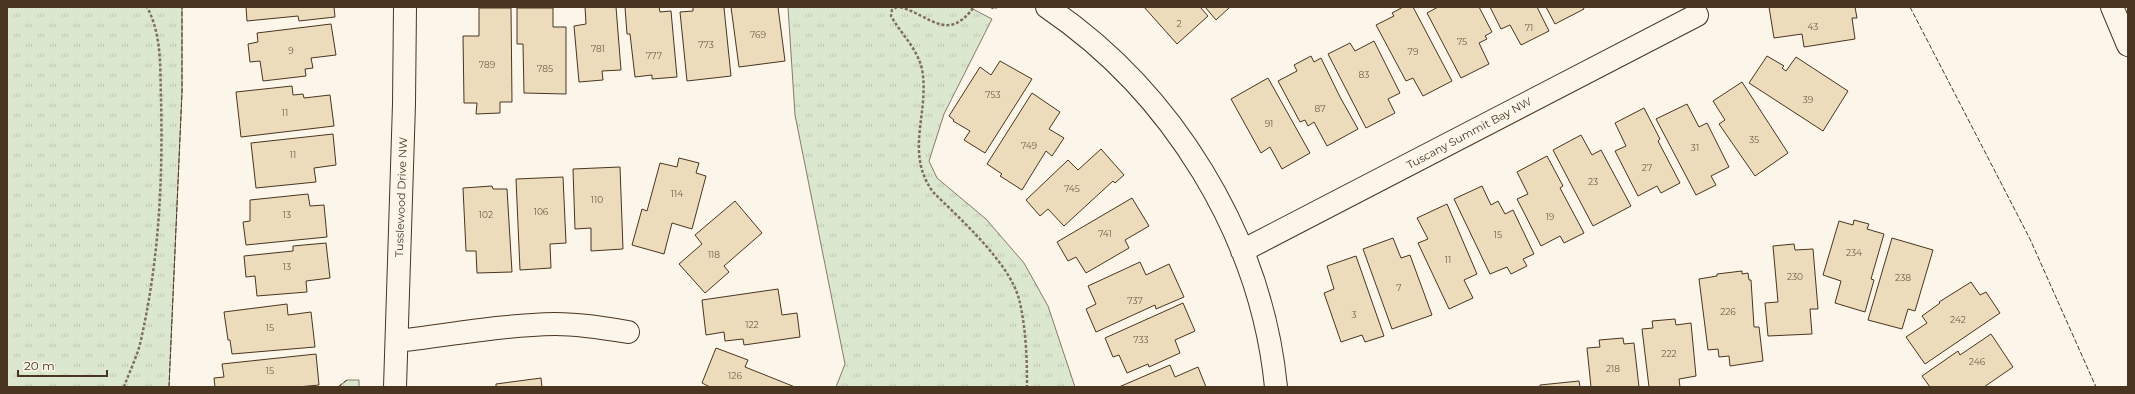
<svg xmlns="http://www.w3.org/2000/svg" width="2135" height="394" viewBox="0 0 2135 394" font-family="Montserrat,sans-serif">
  <style>
    .park { fill: url(#park-tufts); stroke: #887966 }
    .building { fill: #ecdcbc; stroke: #4a3520 }
    .lines { fill: none; stroke-linecap: round; stroke-linejoin: round }
    .minor-casing { stroke: #4a3520; stroke-width: 24 }
    .motorway-casing { stroke: #4a3520; stroke-width: 24 }
    .path { stroke: #7f6f5c; stroke-width: 2.5; stroke-dasharray: 3 2; stroke-linecap: butt }
    .minor { stroke: #fbf6e9; stroke-width: 22 }
    .motorway { stroke: #fbf6e9; stroke-width: 22 }
    .fence { stroke: #4a3520; stroke-width: 1; stroke-dasharray: 5 2; stroke-linecap: butt }
    .labels { text-anchor: middle; dominant-baseline: central; stroke-width: 3; stroke-linejoin: round; paint-order: stroke }
    .number-label { font-size: 9px; fill: #725f47 }
    .street-label { font-size: 11px; fill: #4a3520; stroke: #fbf6e9 }
  </style>
  <defs>
    <pattern id="park-tufts" width="24" height="20" patternUnits="userSpaceOnUse"><rect width="24" height="20" fill="#dce7d0"/><path d="M3 7l-1-3M5 7V3M7 7l1-3M15 17l-1-3M17 17v-4M19 17l1-3" fill="none" stroke="#bec7b2"/></pattern>
  </defs>
  <rect width="100%" height="100%" fill="#fbf6e9"/>
  <path class="park" d="M7,7H182V92L169,387H7Z
    M788,7H969L992,19L944,114L929,161L937,178L986,219L1024,263L1048,306L1075,387H836L845,364L795,115Z
    M347,380H359V387H338Z"/>
  <path class="building" d="M246,7H334L335,17L299,21L298,16L247,21Z
    M585,7H616L621,70L602,71L603,80L579,82L574,26L586,24Z
    M625,7H659L660,12L671,11L677,77L652,79V75L635,77L630,34H627Z
    M693,7H726L724,8L731,76L687,81L680,12L693,11Z
    M731,7H778L785,61L739,67Z
    M1144,7H1200L1208,16L1177,44Z
    M1205,7H1230L1216,20Z
    M1403,7H1413L1452,81L1423,96L1413,78L1406,81L1376,25L1394,16L1392,13Z
    M1438,7H1479L1492,32L1485,36L1487,39L1479,43L1489,64L1461,78L1427,13Z
    M1490,7H1537L1549,31L1521,45L1510,25L1501,29Z
    M1546,7H1583L1584,9L1555,24Z
    M1769,7H1855L1857,18H1852L1855,39L1804,47L1802,34L1774,38Z
    M479,8H511L512,102H500V113L476,114L477,103H464L463,36H479Z
    M517,8H553V27H566V94L524,93L523,44H517Z
    M331,24L336,55L311,58L313,68L305,69L306,76L263,81L260,61L250,62L248,44L258,42L257,33Z
    M1374,41L1400,93L1388,99L1395,113L1366,128L1328,54L1350,43L1355,51Z
    M1311,56L1314,62L1321,58L1340,97L1358,129L1327,146L1314,122L1308,126L1305,120L1300,122L1278,81L1297,71L1294,65Z
    M1767,56L1784,66L1782,68L1786,71L1796,57L1848,91L1823,131L1749,83Z
    M1000,61L1032,79L985,153L964,140L970,131L953,121L954,120L949,116L980,67L991,75Z
    M1268,78L1310,153L1282,169L1270,147L1261,153L1231,99Z
    M1742,82L1788,153L1755,176L1719,124L1725,120L1713,101Z
    M292,86L293,95L303,94L304,98L330,95L334,126L241,137L236,92Z
    M1032,93L1060,112L1049,129L1064,138L1052,156L1046,151L1022,190L1000,176L1002,174L987,164Z
    M1687,104L1699,127L1707,123L1729,167L1711,176L1716,185L1696,195L1656,119Z
    M1644,108L1660,139L1658,141L1680,183L1661,193L1657,186L1638,196L1615,151L1626,146L1615,123Z
    M333,134L336,165L314,168L316,182L256,188L251,143Z
    M1581,135L1592,155L1601,150L1631,206L1593,226L1553,150Z
    M1101,149L1124,175L1115,183L1113,181L1064,226L1048,209L1040,216L1026,200L1068,160L1078,170Z
    M1547,156L1563,186L1560,188L1584,233L1564,243L1560,236L1541,246L1517,199L1528,194L1517,172Z
    M679,158L699,163L696,173L706,176L692,229L672,223L664,254L632,245L642,209L647,211L660,163L677,167Z
    M620,167L623,249L591,251V228L575,229L573,169Z
    M563,177L566,243L550,244L551,268L520,270L516,179Z
    M492,186L493,189H507L512,272L477,273L476,251H466L463,188Z
    M1482,186L1491,205L1498,201L1505,214L1513,210L1534,254L1523,259L1527,266L1511,274L1507,267L1490,274L1454,199Z
    M308,194L310,206L324,205L327,237L246,245L243,222L250,221V200Z
    M1132,198L1149,226L1125,240L1129,248L1086,273L1076,257L1068,261L1057,242Z
    M735,201L762,233L724,266L729,272L705,293L679,264L702,244L695,235Z
    M1447,204L1477,274L1464,280L1473,298L1449,309L1418,243L1428,239L1417,218Z
    M1854,220L1869,224L1867,229L1884,234L1871,279L1874,280L1865,312L1835,303L1841,281L1823,275L1839,221L1853,225Z
    M1393,238L1401,258L1410,255L1432,315L1392,329L1363,249Z
    M1892,238L1933,250L1915,311L1908,309L1902,329L1868,320Z
    M326,243L330,278L306,281L307,292L257,296L255,276L246,277L244,256L293,251V246Z
    M1794,244L1795,250L1813,249L1818,309H1810L1812,334L1768,336L1765,303L1778,302L1773,246Z
    M1356,256L1384,336L1365,342L1362,335L1341,342L1324,293L1334,289L1327,266Z
    M1140,262L1146,275L1169,264L1184,297L1156,309L1155,305L1096,332L1086,309L1096,304L1088,286Z
    M1742,271V274L1748,273L1749,280H1751L1754,327H1759L1763,361L1730,366L1729,356L1719,357L1718,349L1708,350L1699,279L1717,276V274Z
    M1971,282L1980,295L1986,292L2000,313L1925,364L1906,337L1927,323L1922,316L1940,303L1939,302Z
    M778,289L782,315L797,313L800,337L744,345L743,339L725,341L724,332L706,335L702,300Z
    M1183,303L1195,331L1175,340L1180,353L1149,367L1148,364L1127,373L1119,355L1113,357L1105,338Z
    M287,304L288,315L311,312L315,347L232,354L230,340H228L224,312Z
    M1675,319L1676,325L1691,323L1696,376L1679,379L1680,387H1649L1642,329L1653,328L1652,321Z
    M1991,334L2013,367L1984,387H1930L1922,376L1958,351L1960,355Z
    M1623,338L1624,344L1634,343L1639,387H1591L1587,348L1600,347L1599,340Z
    M716,348L748,360L745,367L795,387H710L702,383Z
    M316,354L319,385L298,387H215L214,378L224,377L222,364Z
    M1170,365L1175,377L1198,367L1206,387H1119Z
    M541,378L542,387H496V384Z
    M1579,381L1580,387H1540V385Z"/>
  <g class="lines">
    <g class="minor-casing">
      <path id="minor" d="M1047,7C1172,92 1261,235 1276,387
        M1242,251L1697,15
        M397,341C449,335 502,325 555,324C580,324 604,328 628,332
        M395,387L404,104L405,7"/>
    </g>
    <g class="motorway-casing">
      <path id="motorway" d="M2112,7L2128,45"/>
    </g>
    <path class="path" d="M897,7L892,10L891,16C901,34 917,48 922,69C930,113 904,152 933,192C960,219 1009,262 1019,299C1026,327 1027,358 1027,387
      M900,7C932,16 947,43 974,7
      M991,7L995,9L996,7
      M124,387C130,370 139,353 142,335C159,258 163,178 161,99C160,67 162,35 147,7"/>
    <use href="#minor" class="minor"/>
    <use href="#motorway" class="motorway"/>
    <path class="fence" d="M1910,7L2030,239L2096,387
      M169,387L182,92V7
      M338,387L347,380"/>
  </g>
  <g class="labels">
    <g class="number-label">
      <text x="1179" y="23">2</text>
      <text x="1813" y="26">43</text>
      <text x="1529" y="27">71</text>
      <text x="758" y="34">769</text>
      <text x="1462" y="41">75</text>
      <text x="706" y="44">773</text>
      <text x="598" y="48">781</text>
      <text x="291" y="50">9</text>
      <text x="1413" y="51">79</text>
      <text x="654" y="55">777</text>
      <text x="487" y="64">789</text>
      <text x="545" y="68">785</text>
      <text x="1364" y="74">83</text>
      <text x="993" y="94">753</text>
      <text x="1808" y="99">39</text>
      <text x="1320" y="108">87</text>
      <text x="285" y="112">11</text>
      <text x="1269" y="123">91</text>
      <text x="1754" y="139">35</text>
      <text x="1029" y="145">749</text>
      <text x="1695" y="147">31</text>
      <text x="293" y="154">11</text>
      <text x="1647" y="167">27</text>
      <text x="1593" y="181">23</text>
      <text x="1072" y="188">745</text>
      <text x="677" y="193">114</text>
      <text x="597" y="199">110</text>
      <text x="541" y="211">106</text>
      <text x="287" y="214">13</text>
      <text x="486" y="214">102</text>
      <text x="1550" y="216">19</text>
      <text x="1105" y="233">741</text>
      <text x="1498" y="234">15</text>
      <text x="1854" y="252">234</text>
      <text x="714" y="254">118</text>
      <text x="1448" y="259">11</text>
      <text x="287" y="266">13</text>
      <text x="1795" y="276">230</text>
      <text x="1903" y="277">238</text>
      <text x="1399" y="287">7</text>
      <text x="1135" y="300">737</text>
      <text x="1728" y="311">226</text>
      <text x="1354" y="314">3</text>
      <text x="1958" y="319">242</text>
      <text x="752" y="324">122</text>
      <text x="270" y="327">15</text>
      <text x="1141" y="339">733</text>
      <text x="1669" y="353">222</text>
      <text x="1977" y="361">246</text>
      <text x="1613" y="368">218</text>
      <text x="270" y="370">15</text>
      <text x="735" y="375">126</text>
    </g>
    <g class="street-label">
      <text transform="translate(1469 133) rotate(-28)">Tuscany Summit Bay NW</text>
      <text transform="translate(401 197) rotate(-88)">Tusslewood Drive NW</text>
    </g>
  </g>
  <rect width="2135" height="394" fill="none" stroke="#4a3520" stroke-width="16"/>
  <path d="M18 370v6h89v-6" fill="none" stroke="#4a3520" stroke-width="2"/>
  <text x="24" y="370" font-size="12" fill="#4a3520" stroke="#fbf6e9" stroke-width="3" paint-order="stroke">20 m</text>
</svg>
